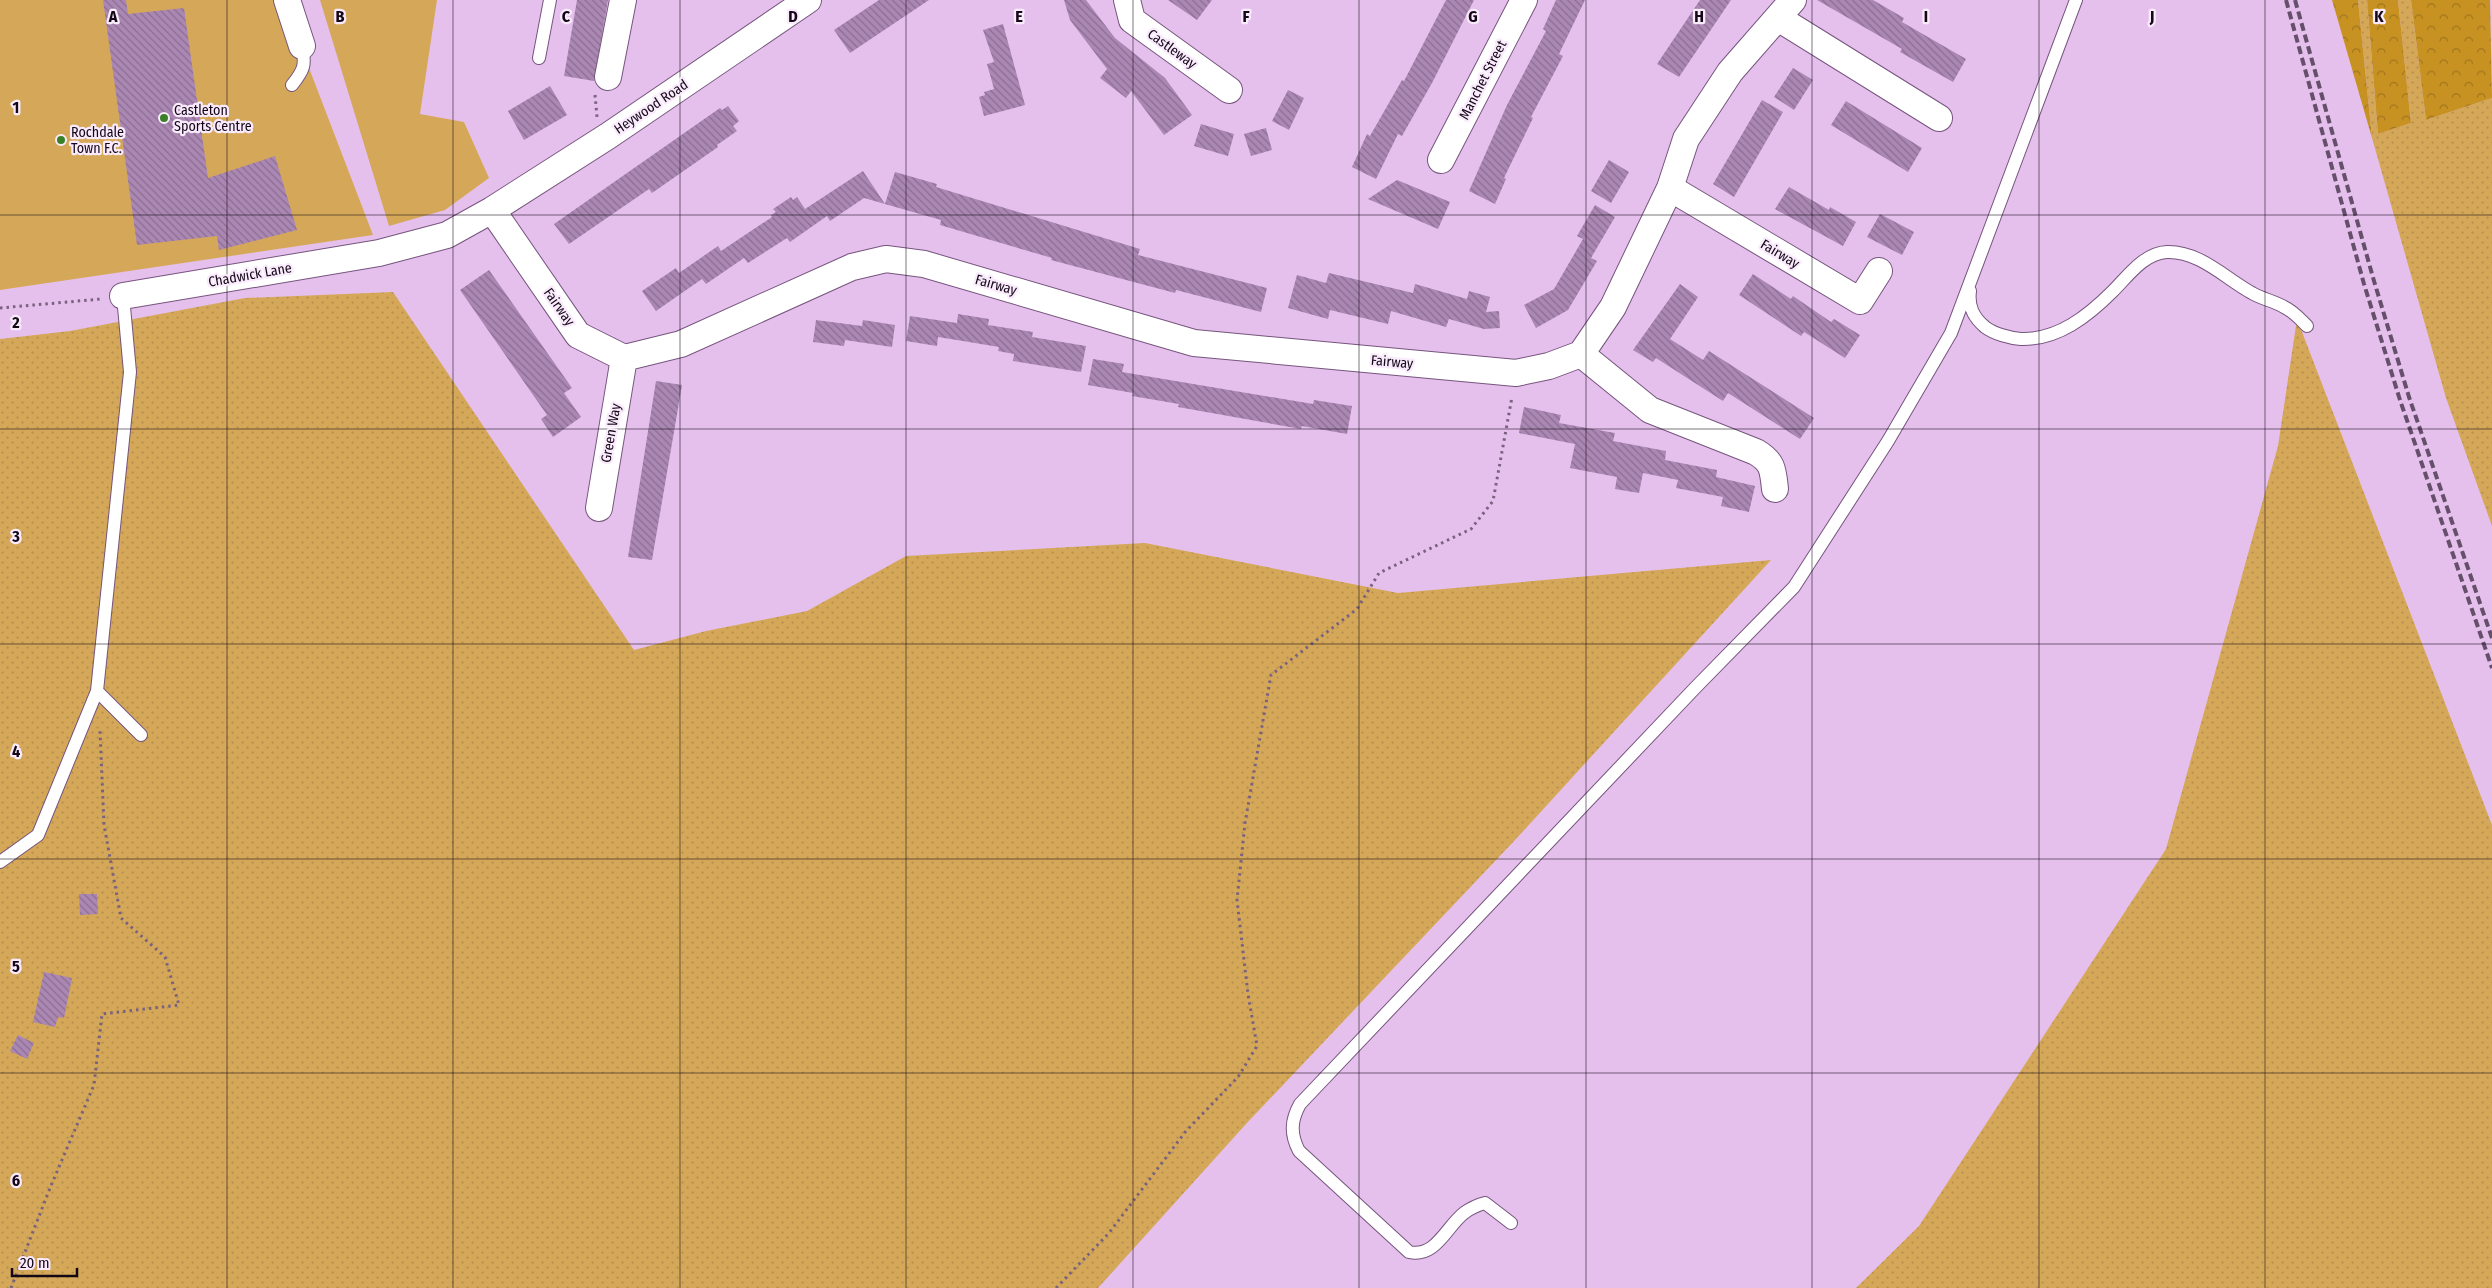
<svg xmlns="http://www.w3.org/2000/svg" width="2492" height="1288" viewBox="0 0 2492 1288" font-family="'Fira Sans Condensed',sans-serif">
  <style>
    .grass { fill: url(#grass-dots) }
    .forest { fill: url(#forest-crowns) }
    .green { fill: #d5a859 }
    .building { fill: url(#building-back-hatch) }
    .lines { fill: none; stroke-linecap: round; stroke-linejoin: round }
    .service-casing { stroke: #76557d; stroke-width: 14 }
    .minor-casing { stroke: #76557d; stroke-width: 28 }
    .path { stroke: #7a627f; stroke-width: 3; stroke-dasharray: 2.5 4; stroke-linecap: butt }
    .service { stroke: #fff; stroke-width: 12 }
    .minor { stroke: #fff; stroke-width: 26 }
    .rail { stroke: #654f6a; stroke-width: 4; stroke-dasharray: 8 4; stroke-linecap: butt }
    .grid { fill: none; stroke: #140817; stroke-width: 1; stroke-opacity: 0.55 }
    .poi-dot { fill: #398127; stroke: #f9eafc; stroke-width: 2 }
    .labels { text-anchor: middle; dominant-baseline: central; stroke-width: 4.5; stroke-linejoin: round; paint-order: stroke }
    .street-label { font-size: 14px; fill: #140817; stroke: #f9eafc }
    .poi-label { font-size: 14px; fill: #140817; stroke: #f9eafc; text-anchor: start }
    .grid-label { font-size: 16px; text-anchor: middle; font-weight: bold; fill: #140817; stroke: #f9eafc; stroke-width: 4.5; stroke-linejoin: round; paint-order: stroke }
  </style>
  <defs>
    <pattern id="grass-dots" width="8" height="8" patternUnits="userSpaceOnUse" patternTransform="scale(1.25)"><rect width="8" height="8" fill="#d5a859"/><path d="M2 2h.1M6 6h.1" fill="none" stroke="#b68f4d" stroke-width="1.8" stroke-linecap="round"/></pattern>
    <pattern id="forest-crowns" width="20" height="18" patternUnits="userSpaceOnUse" patternTransform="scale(1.25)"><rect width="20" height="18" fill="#c89222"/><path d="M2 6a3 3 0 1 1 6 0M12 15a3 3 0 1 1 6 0" fill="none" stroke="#a1751d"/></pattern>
    <pattern id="building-back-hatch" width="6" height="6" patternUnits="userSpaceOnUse" patternTransform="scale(1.25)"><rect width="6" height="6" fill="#ab88b3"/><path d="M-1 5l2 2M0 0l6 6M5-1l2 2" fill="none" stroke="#8a6d91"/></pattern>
  </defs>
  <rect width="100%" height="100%" fill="#e5c0ed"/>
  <path class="grass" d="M2358,0H2367L2378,134L2411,123L2398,0H2411L2426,120L2492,98V526L2446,398L2372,138Z
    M393,292L634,650L706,631L807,611L906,556L1145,543L1398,593L1771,560L1515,840L1246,1124L1098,1288H0V339L70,331L245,298Z
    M2297,319L2492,825V1288H1856L1919,1226L2166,849L2278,446Z"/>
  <path class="forest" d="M2332,0H2358L2372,138Z
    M2367,0H2398L2411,123L2378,134Z
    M2411,0H2490L2492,98L2426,120Z"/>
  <path class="green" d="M0,0H283L373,235L0,290Z
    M320,0H437L420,114L464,122L489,178L445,210L389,226Z"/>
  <path class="building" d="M103,0H126L128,14L184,8L208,178L275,156L297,230L219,250L217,236L137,245Z
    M577,0H608L594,81L564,76Z
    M879,0H929L850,53L834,30Z
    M1064,0H1086L1115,38L1165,78L1192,115L1164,135L1131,91L1126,98L1100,78L1107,69L1070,20Z
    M1168,0H1212L1197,20Z
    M1446,0H1474L1432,83L1402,136L1398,134L1376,179L1352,167L1367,134L1370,136L1402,80L1404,81Z
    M1556,0H1585L1559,54L1563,56L1531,117L1533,118L1504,178L1506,179L1495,204L1469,191L1507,105L1546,31L1543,29Z
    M1700,0H1731L1679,77L1657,64Z
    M1817,0H1873L1904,18L1902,22L1966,59L1953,82L1900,52L1902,49Z
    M1003,24L1025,105L984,116L979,97L985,95L984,92L994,89L987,64L994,62L983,30Z
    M1793,68L1813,80L1794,110L1774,97Z
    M550,86L567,115L524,140L508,111Z
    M1288,90L1304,98L1289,130L1272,121Z
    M1762,100L1783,112L1734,197L1713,184Z
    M1846,101L1922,148L1908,172L1831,125Z
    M728,106L739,121L733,126L737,131L717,145L718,147L652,193L649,189L569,244L554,224L720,108L722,110Z
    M1201,124L1234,134L1228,156L1194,146Z
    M1266,128L1272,150L1251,156L1244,134Z
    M1609,160L1629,172L1611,203L1591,191Z
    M863,171L885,204L895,172L937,184L936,187L1140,249L1138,255L1267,288L1261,312L1176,290L1175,293L1051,260L1052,258L940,225L941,220L864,198L830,221L827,216L790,242L787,238L748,263L744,258L706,284L702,279L656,311L642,291L676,268L679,273L718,246L721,251L772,217L771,215L776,212L773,209L791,197L793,200L797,197L805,209Z
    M1397,180L1450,202L1438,229L1368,199Z
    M1789,187L1829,210L1830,207L1856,222L1843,246L1775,209Z
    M1595,205L1615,217L1591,258L1597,261L1568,310L1536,328L1524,305L1554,289L1583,239L1577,236Z
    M1880,214L1914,232L1902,255L1867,237Z
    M489,270L572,388L564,393L581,417L553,437L541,419L547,415L460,290Z
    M1329,273L1413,293L1415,284L1467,299L1469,291L1490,297L1486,312L1499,311L1500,328L1484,329L1449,319L1446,327L1391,311L1388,324L1330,310L1328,319L1288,308L1297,275L1326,283Z
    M1753,274L1791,299L1793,296L1831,322L1834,319L1860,335L1845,358L1804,332L1801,336L1739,295Z
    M1680,284L1698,297L1670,339L1703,360L1709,351L1814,418L1800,439L1728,393L1723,401L1656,358L1653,362L1633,350Z
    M958,314L989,319L988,325L1033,332L1032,337L1086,346L1081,372L1013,361L1014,354L998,351L999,347L969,342L938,337L937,346L906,341L910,316L957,323Z
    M816,320L862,326L863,320L895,325L892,347L845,340L844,346L813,342Z
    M1093,359L1124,364L1122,372L1313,404L1314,400L1352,406L1347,434L1302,426L1301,429L1178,407L1179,404L1132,396L1133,393L1088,385Z
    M656,381L682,385L652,560L628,557Z
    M1524,407L1561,415L1559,423L1615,433L1613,441L1666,451L1665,460L1717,470L1716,477L1755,486L1749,512L1721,506L1723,497L1676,488L1678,480L1643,473L1639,493L1615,489L1617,477L1570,468L1575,444L1519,433Z
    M79,894H97L98,914L80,915Z
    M44,972L72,978L64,1018L58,1017L55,1027L33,1022Z
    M18,1035L34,1043L27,1059L10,1051Z"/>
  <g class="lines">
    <g class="service-casing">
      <path id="service" d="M539,58L550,0
        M292,85C304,70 306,65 302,46
        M1970,291C1968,306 1973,317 1985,327C1994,334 2010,338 2021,339C2058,340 2088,316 2113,291C2128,276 2144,253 2167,252C2200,251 2226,279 2252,293C2262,299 2274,301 2284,307C2293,311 2300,319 2307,326
        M97,691L141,735
        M0,862L38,835L97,691L130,372L123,296
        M1511,1223L1485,1203C1477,1205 1471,1208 1464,1213C1446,1227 1436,1258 1409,1252L1299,1151C1290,1134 1291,1120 1300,1104L1695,688L1794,587L1888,441L1951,333L2076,0"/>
    </g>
    <g class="minor-casing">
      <path id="minor" d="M287,0L302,46
        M1127,0L1132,20L1229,90
        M1778,18L1939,118
        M608,77L623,0
        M1441,160L1524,0
        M1670,188L1860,301L1879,271
        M492,210L578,335L624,358L681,344L852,267L886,259L924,264L1194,343L1516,373L1549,366L1581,354L1613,307L1670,188L1686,139L1730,72L1793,0
        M123,296L379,253L447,235L492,210L608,136L808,0
        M1581,354L1650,410L1756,452C1773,462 1773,470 1775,489
        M599,508L624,358"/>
    </g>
    <path class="path" d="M595,95L597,117
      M0,308L101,299
      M11,1288L50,1188L94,1085L102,1014L179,1005L165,957L121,918L104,825L100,731
      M1056,1288L1109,1233L1186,1131L1238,1077L1257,1046L1248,994L1237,900L1245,823L1271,675L1357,609L1379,573L1471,529L1493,501L1512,397"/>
    <use href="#service" class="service"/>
    <use href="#minor" class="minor"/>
    <path class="rail" d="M2286,0L2364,284L2400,400L2492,668
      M2295,0L2374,281L2409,397L2492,638"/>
  </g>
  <path class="grid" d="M227,0V1288M453,0V1288M680,0V1288M906,0V1288M1133,0V1288M1359,0V1288M1586,0V1288M1812,0V1288M2039,0V1288M2265,0V1288M0,215H2492M0,429H2492M0,644H2492M0,859H2492M0,1073H2492"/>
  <g class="poi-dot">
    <circle cx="164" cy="118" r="5"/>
    <circle cx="61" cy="140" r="5"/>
  </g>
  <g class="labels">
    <g class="street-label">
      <text transform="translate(1172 49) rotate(36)">Castleway</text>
      <text transform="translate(1483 80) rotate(-63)">Manchet Street</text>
      <text transform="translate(651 107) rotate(-34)">Heywood Road</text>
      <text transform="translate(1780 254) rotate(31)">Fairway</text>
      <text transform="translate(250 275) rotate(-10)">Chadwick Lane</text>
      <text transform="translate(996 285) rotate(16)">Fairway</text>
      <text transform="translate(559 307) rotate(55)">Fairway</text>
      <text transform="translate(1392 362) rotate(5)">Fairway</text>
      <text transform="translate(611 433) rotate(-80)">Green Way</text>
    </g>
    <g class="poi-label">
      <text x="174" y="110">Castleton<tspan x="174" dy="16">Sports Centre</tspan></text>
      <text x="71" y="132">Rochdale<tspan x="71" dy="16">Town F.C.</tspan></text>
    </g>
  </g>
  <g class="grid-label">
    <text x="113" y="22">A</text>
    <text x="340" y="22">B</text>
    <text x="566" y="22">C</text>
    <text x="793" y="22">D</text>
    <text x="1019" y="22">E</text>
    <text x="1246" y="22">F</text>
    <text x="1473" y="22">G</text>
    <text x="1699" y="22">H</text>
    <text x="1926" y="22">I</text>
    <text x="2152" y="22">J</text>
    <text x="2379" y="22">K</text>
    <text x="16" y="113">1</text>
    <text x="16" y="328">2</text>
    <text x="16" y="542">3</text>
    <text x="16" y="757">4</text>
    <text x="16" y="972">5</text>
    <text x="16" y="1186">6</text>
  </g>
  <path d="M12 1268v8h65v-8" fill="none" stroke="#140817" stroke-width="2.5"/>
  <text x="20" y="1268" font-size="15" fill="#140817" stroke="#f9eafc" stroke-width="4" paint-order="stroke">20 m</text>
</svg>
